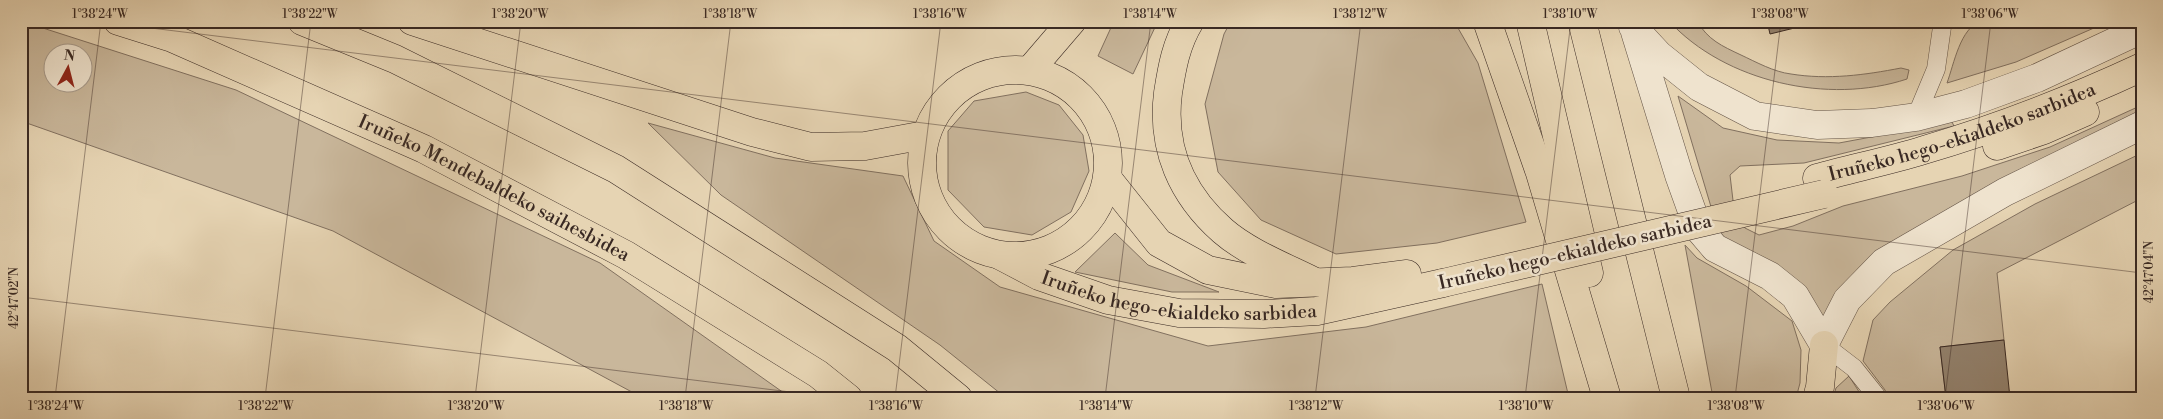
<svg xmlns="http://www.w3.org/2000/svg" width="2163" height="419" viewBox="0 0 2163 419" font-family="'Libre Bodoni',serif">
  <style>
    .green { fill: #c9b79b; stroke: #81705f; fill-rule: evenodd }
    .building { fill: #93826e; stroke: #392923 }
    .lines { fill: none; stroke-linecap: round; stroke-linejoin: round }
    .service-casing { stroke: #645447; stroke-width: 19 }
    .tertiary-casing { stroke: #645447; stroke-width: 29 }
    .trunk-casing { stroke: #392923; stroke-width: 29 }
    .motorway-casing { stroke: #392923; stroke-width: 29 }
    .service { stroke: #efe3ce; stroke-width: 18 }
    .tertiary { stroke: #efe3ce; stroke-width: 28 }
    .trunk { stroke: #e6d4b3; stroke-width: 28 }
    .motorway { stroke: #e6d4b3; stroke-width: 28 }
    .trunk-bridge-casing { stroke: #392923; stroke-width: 29; stroke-linecap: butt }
    .trunk-bridge { stroke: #e6d4b3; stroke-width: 28 }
    .ticks { fill: none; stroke: #392923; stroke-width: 1; stroke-opacity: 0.45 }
    .labels { text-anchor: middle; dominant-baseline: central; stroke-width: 5; stroke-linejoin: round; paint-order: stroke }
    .street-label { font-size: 19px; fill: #392923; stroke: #efe3ce }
    .neatline { fill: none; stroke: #392923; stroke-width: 2 }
    .ticks-label { font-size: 12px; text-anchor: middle; fill: #392923 }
  </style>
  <rect width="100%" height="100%" fill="#e6d4b3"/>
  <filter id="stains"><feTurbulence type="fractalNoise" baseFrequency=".004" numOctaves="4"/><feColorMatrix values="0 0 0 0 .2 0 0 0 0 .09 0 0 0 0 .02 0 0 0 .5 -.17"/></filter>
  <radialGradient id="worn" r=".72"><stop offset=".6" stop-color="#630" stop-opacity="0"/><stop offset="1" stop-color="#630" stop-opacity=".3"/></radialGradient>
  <path class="green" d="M21,21L236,90L600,263L791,398H643L333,231L21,121ZM82,52V82H52V52Z
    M1114,21H1158L1133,74L1098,56Z
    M1231,21H1454L1478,63L1526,222L1437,243L1336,254L1261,220L1218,172L1205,104L1224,34Z
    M1669,21H1697C1708,40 1722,46 1741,55C1756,62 1774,72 1791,74C1828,80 1865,75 1901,68L1909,70L1907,79C1829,105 1725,82 1669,21Z
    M1981,21H2020L2041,27L2071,21H2110L2016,62L1947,83C1954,64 1960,28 1981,21Z
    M1026,92L1059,105L1083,135L1089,171L1071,212L1032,235L984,227L948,190V131L974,101Z
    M1678,96L1723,128L1777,140L1839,143L1952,122L1954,126L1804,163L1740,166L1730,175L1734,209L1745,228L1759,235L1793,226L1843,206L1962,176L2050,147L2142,105V111L1907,233L1825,320L1720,237Z
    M648,123L775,158L903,176L934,241L1000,287L1208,346L1366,327L1542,284L1569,398H1006L940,345L721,195Z
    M2142,153V198L1997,273L2004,340L1940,347L1946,398H1888L1885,390L1863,361L1873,320L1890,302L1953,250L2035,204Z
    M1115,233L1148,265L1219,292H1172L1075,272Z
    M1685,245L1697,258L1746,286L1792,321L1801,350L1800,383L1796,398H1713Z
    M1849,376L1863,398H1833L1836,388Z"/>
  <path class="building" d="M1767,21H1823L1770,34Z
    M2004,340L2010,398H1946L1940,347Z"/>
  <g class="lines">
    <g class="service-casing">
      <path id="service" d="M1916,117L1936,69L1942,27L1941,21
        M1824,345L1854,368L1878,398"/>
    </g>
    <g class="tertiary-casing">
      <path id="tertiary" d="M1633,27L1659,55L1699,87L1755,116L1817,125L1872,123L1916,117L1966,104L2037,78L2142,29
        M1635,32L1679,175L1698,228L1715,248L1770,276L1795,296L1824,345
        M1824,345L1847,300L1884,262L2005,192L2142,125"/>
    </g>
    <g class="trunk-casing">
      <g id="trunk">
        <path d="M1190,21C1176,44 1172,67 1168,93C1161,148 1182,195 1223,231C1247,252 1285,267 1313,281"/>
        <path d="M1487,21L1540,173L1607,398"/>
        <path d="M1530,21L1589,273"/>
        <path d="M1582,21L1676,398"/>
        <circle cx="1015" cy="163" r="93"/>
        <path d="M1030,70L1072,21"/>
        <path d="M1997,146L2044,130L2085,112"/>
        <path id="s1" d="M1817,178C1853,168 1889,161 1924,150C1999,128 2071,100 2142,67"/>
        <path d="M1108,179L1159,243L1208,270L1276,284L1353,281L1407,274"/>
        <path id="s2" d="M1001,256L1039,276L1108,300L1179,313L1264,314L1317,311L1443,283"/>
        <path d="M1817,398L1820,387L1824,345"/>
      </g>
    </g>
    <g class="motorway-casing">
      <g id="motorway">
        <path id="s3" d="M118,21L172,38L424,149L626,255L818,374L848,398"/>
        <path d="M302,21L395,59L616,169L897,348L958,398"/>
        <path d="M412,21L752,132L811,147L865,146L925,135"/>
      </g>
    </g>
    <use href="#service" class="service"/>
    <use href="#tertiary" class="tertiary"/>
    <use href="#trunk" class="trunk"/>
    <use href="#motorway" class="motorway"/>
    <g class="trunk-bridge-casing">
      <path id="trunk-bridge" d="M1443,283L1824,194"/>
    </g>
    <use href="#trunk-bridge" class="trunk-bridge"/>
  </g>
  <path class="ticks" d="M94,21L2142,273M21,297L839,398M55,398L101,21M265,398L311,21M475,398L521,21M685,398L731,21M895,398L941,21M1105,398L1151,21M1315,398L1361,21M1525,398L1571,21M1735,398L1781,21M1945,398L1991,21"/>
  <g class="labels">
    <g class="street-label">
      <text stroke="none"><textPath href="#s1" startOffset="152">Iruñeko hego-ekialdeko sarbidea</textPath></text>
      <text stroke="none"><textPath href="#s3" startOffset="412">Iruñeko Mendebaldeko saihesbidea</textPath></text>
      <text transform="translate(1575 252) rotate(-13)">Iruñeko hego-ekialdeko sarbidea</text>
      <text stroke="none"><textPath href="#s2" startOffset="186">Iruñeko hego-ekialdeko sarbidea</textPath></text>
    </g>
  </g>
  <rect width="2163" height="419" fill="none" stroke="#e6d4b3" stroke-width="55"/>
  <g transform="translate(68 68) rotate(7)"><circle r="24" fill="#efe3ce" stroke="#a6998a"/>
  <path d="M0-4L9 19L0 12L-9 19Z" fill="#8f2418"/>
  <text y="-8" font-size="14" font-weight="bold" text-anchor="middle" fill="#392923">N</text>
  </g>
  <rect x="28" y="28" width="2108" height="364" class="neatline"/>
  <g class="ticks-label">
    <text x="100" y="18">1°38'24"W</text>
    <text x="310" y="18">1°38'22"W</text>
    <text x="520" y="18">1°38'20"W</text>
    <text x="730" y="18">1°38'18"W</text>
    <text x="940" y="18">1°38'16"W</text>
    <text x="1150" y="18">1°38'14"W</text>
    <text x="1360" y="18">1°38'12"W</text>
    <text x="1570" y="18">1°38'10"W</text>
    <text x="1780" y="18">1°38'08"W</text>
    <text x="1990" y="18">1°38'06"W</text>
    <text transform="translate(2149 272) rotate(-90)" y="4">42°47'04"N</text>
    <text transform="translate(14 298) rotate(-90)" y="4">42°47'02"N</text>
    <text x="56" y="410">1°38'24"W</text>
    <text x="266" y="410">1°38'22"W</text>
    <text x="476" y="410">1°38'20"W</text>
    <text x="686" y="410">1°38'18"W</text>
    <text x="896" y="410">1°38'16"W</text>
    <text x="1106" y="410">1°38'14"W</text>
    <text x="1316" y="410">1°38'12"W</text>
    <text x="1526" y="410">1°38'10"W</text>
    <text x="1736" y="410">1°38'08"W</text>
    <text x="1946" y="410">1°38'06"W</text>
  </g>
  <rect width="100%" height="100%" filter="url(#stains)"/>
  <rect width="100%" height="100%" fill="url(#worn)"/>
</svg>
